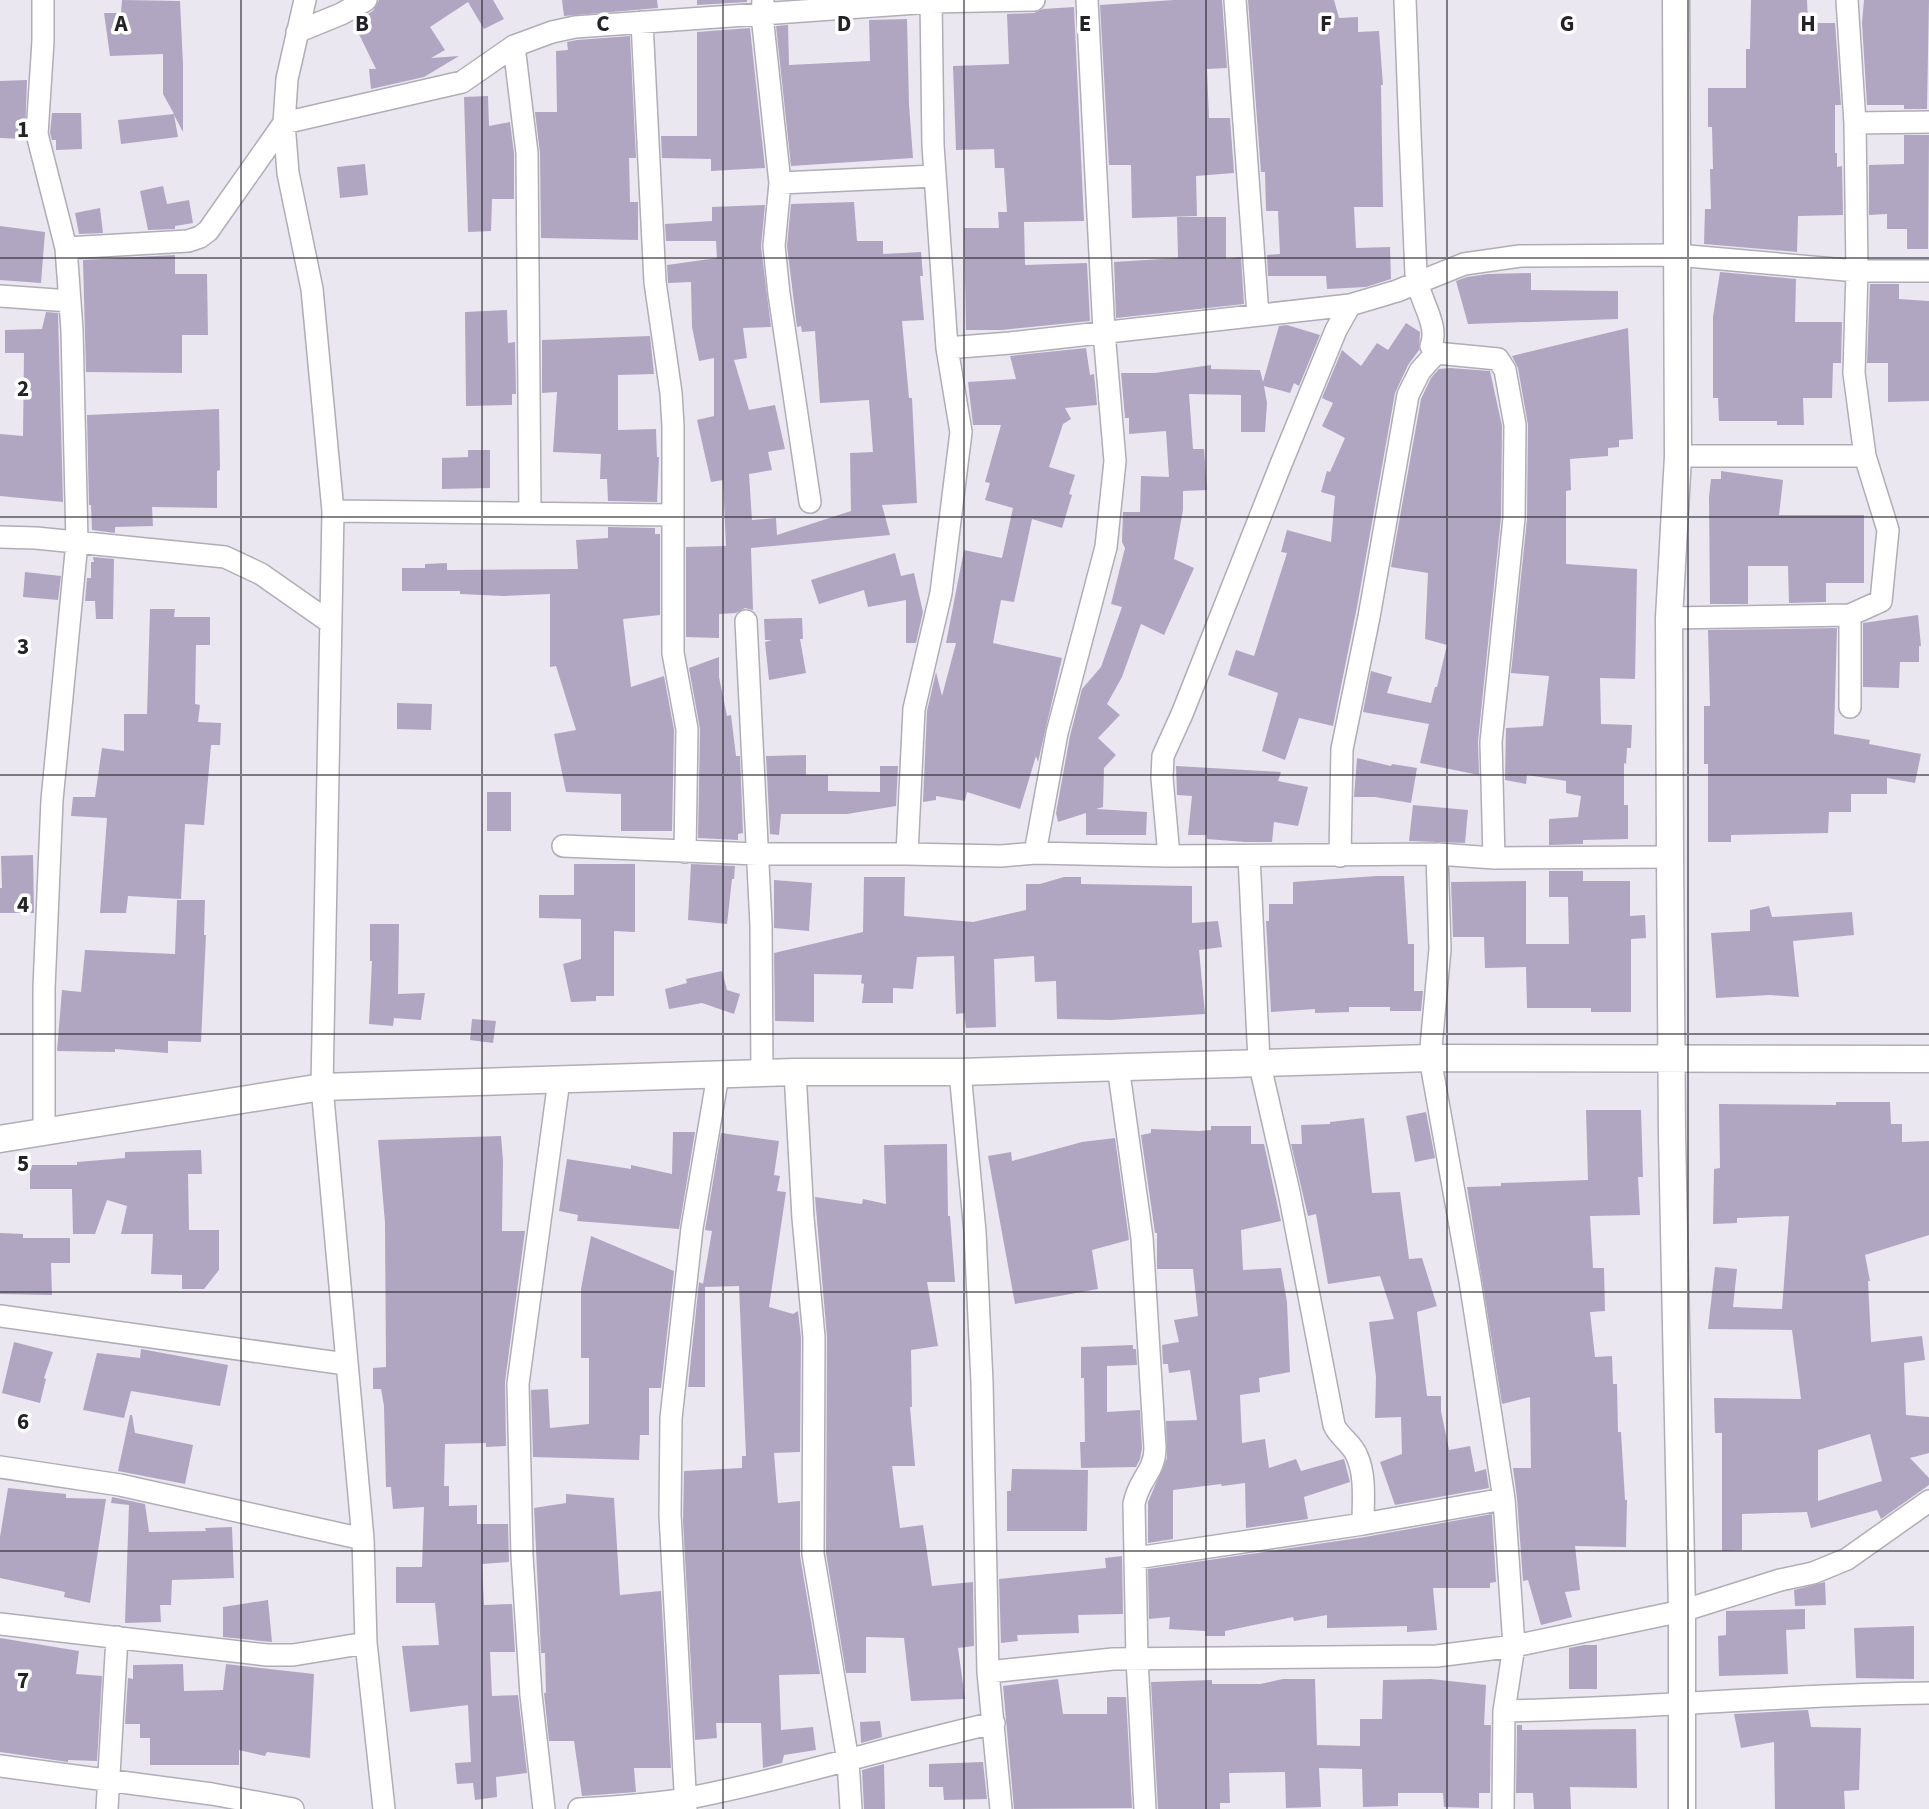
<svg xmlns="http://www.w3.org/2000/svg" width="1929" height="1809" viewBox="0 0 1929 1809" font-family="'Source Sans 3',sans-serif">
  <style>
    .building { fill: #b0a6c2; fill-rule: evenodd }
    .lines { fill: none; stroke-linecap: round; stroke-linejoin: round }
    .minor-casing { stroke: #b0adb7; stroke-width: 24 }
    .tertiary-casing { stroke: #b0adb7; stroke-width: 29 }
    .minor { stroke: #fff; stroke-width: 21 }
    .tertiary { stroke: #fff; stroke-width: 26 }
    .grid { fill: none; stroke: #232226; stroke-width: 2; stroke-opacity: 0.55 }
    .grid-label { font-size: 23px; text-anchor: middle; font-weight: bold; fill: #232226; stroke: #fff; stroke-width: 7; stroke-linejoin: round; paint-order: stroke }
  </style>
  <rect width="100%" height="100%" fill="#eae7f1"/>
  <path class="building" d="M122,0L180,1L183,65V132L174,115L178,137L121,144L118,120L174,114L163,94V54L110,56L104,13H121Z
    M379,0H493L504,19L484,29L468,2L430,27L445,50L431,58L459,56L424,77L371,89L369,69H376L353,22L373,11Z
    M562,0H657L658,8L564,16Z
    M697,0H747V2L697,5Z
    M1174,0H1222L1227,68L1207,69L1209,118H1230L1234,173L1196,176L1197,216L1132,218L1131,165H1109L1100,5Z
    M1248,0H1334L1339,18L1358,17V32L1379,31L1383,85H1381L1383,207H1354L1356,248L1390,247L1391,279L1366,287L1327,289L1326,276H1268L1267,255L1280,254L1278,211H1266L1265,172H1261Z
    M1751,0H1807L1808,23H1835L1841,105H1835V153H1837V167L1842,166L1843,215L1798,216L1797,252L1704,244L1705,209H1711L1710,169H1713L1712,127H1708V88H1746V49H1750Z
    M1864,0H1929L1927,109H1904V105H1867L1862,23Z
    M1074,7L1084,221L1024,222L1025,265L1087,263L1090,321L1002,330H966L964,228H999L998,212H1007L1004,168H995L994,149L956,150L953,66L1009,64L1007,14L1034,13L1043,9Z
    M907,19L909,105L913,158L791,166L776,26L788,25L789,65L870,61L869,20Z
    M750,28L765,168L711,171V159L662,158L661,136H697V32Z
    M630,36L636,158H629L630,202H638V240L541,238L540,153L535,112H557L556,51L568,50L567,42L577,40Z
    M27,80L25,139L0,138V81Z
    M488,96L489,126L510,122L514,154V199H492L491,231L468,232L464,97Z
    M52,113H81L82,149L56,150V140H52L50,133Z
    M1904,135H1929L1928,249H1907V229H1887V214L1869,215V165L1904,164Z
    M365,164L368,195L340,198L337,167Z
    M163,186L167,204L189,200L193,223L175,226V229L148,230L140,191Z
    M854,202L857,241H883V254L921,252L923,276H920L924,320L902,321L909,398H912L917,503L882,505L890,535L751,548L753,610L745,608L736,613L719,614V638L686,637V547L726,546L723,480L711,482L697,420L714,416V358L699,361L692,327L691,282L668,283L667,265L717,258L716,241H666L665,224L712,221V207L765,205L761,247L771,327L743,328L747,358L734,360L749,410L775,405L785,449L768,452L772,470L749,474L752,520L776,518L777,535L851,511L850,453L873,452L869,400L820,403L815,331L802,332L801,326L797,327L787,246L791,204Z
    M100,208L103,233L79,234L75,213Z
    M1177,217H1226V259L1241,257L1244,304L1116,318L1114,262L1178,258Z
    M0,226L45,232L41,283L0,280Z
    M175,255V274H207L208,335H182V373L86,372L83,260Z
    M1720,272L1796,279L1795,322H1842L1841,363H1833L1832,398H1803L1804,425H1777V421H1719L1718,398H1713V317Z
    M1531,273V290L1618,291V319L1468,324L1456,281L1467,277L1488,274Z
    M1870,284H1899V299L1929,301V401L1888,402V363H1867Z
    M507,310L508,343L515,342L516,394H512V405L466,406L465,312Z
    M46,312L58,313L63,502L0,496V434L23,436L24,353H5V330L42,329Z
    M1406,323L1420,332L1419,350L1408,365L1395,393L1357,607L1333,726L1299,718L1285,760L1262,751L1278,693L1228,675L1236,650L1254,656L1287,553L1281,552L1287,530L1331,542L1335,496L1321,492L1327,471L1330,472L1345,438L1322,426L1333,403L1322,398L1342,350L1361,366L1377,343L1388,350Z
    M1287,325L1320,335L1299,386L1294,383L1290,393L1264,386L1267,403L1265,432H1241V395L1189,394L1193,449H1204L1207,490L1183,491V510L1174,559L1194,568L1164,635L1141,624L1122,677L1107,704L1120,715L1098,738L1116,755L1104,768L1103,807L1096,809L1147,812L1146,835H1086V813L1058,822L1056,813L1070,736L1082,689L1101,667L1122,607L1111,604L1125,548L1122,542L1123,512H1140L1141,476L1169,477L1166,431L1129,434V418H1125L1121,373H1155L1211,365V369L1260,370L1263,382L1279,326Z
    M1628,328L1633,439L1619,440V447L1608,448V456L1570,459L1571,490L1566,491V564L1637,569L1635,679L1600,678L1601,724L1632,725L1631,748H1627L1626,764L1624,763V805H1628V839L1583,840V844L1549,845V819L1578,817L1581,796L1566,793V781L1527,775L1526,784L1505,780L1506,728L1543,726L1549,676L1511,673L1527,519L1528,425L1518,368L1512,356Z
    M650,336L654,374L618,375V430L656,429L657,457H659L657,502L608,501L607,479H600L601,454L553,452L557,392L542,393V340Z
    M1086,348L1090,375L1094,374L1097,405L1065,408L1071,419L1063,424L1049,467L1075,475L1069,494L1072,495L1062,528L1032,519L1014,602L1001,600L993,643L1062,658L1038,762L1036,756L1020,809L967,792L965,801L936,796V800L923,802L927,711L936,672L942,696L956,643H946L964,550L1002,558L1013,508L985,500L990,483L985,482L1001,425H973L968,382L1016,379L1010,356Z
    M1450,368L1490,371L1502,426L1501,517L1478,741L1479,775L1420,763L1429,724L1363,712L1371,671L1392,677L1387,693L1431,703L1435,687H1437L1447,645L1425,639L1428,573L1391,567L1421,399L1431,378L1439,369Z
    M219,409L220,470L217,471V508L152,507L153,526L115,527V533L92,530L91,505H89L87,415Z
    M468,450H490V488L442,489V458L468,457Z
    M1721,471L1783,480L1779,515H1864V583H1826V602L1789,603L1788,566H1748V604H1710L1709,497L1711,479H1721Z
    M608,527L655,528V534H660V615L623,619L631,687L664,676L674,730L672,831H621V794L566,792L554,734L576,730L556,666L550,667V594L503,596L460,594V591H402V568H425V564L447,563V570L578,569L576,540L608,538Z
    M895,553L901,576L914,573L923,612L916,643H906V600L868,607L864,590L819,604L811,580Z
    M93,557L114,559L113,619H96L95,601H85L87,578H91V562H94Z
    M25,572L61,576L58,600L23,597Z
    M150,609H175L174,617H210V645H196L195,704L200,705L198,722L221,723L220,745H211L204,825L185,824L181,899L128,896L126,913H100L107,818L71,816L73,797H95L102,748L124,751V714H147Z
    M1918,615L1921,646H1919V662H1900L1899,688L1863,687V623Z
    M802,618L803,639H800L806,673L769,680L765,642L772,640H765L764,619Z
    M1837,628L1834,734L1870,740L1869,744L1921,754L1915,783L1887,778V794H1851V812H1829L1828,833L1731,835V842H1708V764H1704V706H1710L1708,630Z
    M719,657V677L727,716L731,715L736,756H740L743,833L738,834V840L698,838L700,729L689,668Z
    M397,703L432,704L431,730L397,729Z
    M806,755V775H828V791L880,792V766H898L896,806L847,814H781L779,835L770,834L766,756Z
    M1357,758L1391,766L1392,764L1417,768L1411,803L1375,797H1354Z
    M1176,766L1281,772L1278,781L1308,787L1298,826L1274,822L1272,842H1245L1207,839V835H1188L1192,796L1177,795Z
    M487,792H511V831H487Z
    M1413,805L1468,810L1465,843L1409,841Z
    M33,855L34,913H0V888H2L1,856Z
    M574,864H635V932L614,931V996H596V1001L571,1002L563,964L581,959V919L539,918V895H574Z
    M691,864L735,866L734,879H732L727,924L688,920Z
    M1549,871H1583V881H1630V916L1645,915L1646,938L1631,939V1012H1591V1008H1527L1526,967L1485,968L1484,937H1453L1451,882L1526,881V944H1569L1568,897H1549Z
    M1376,876H1404L1408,944H1414V991H1423L1421,1011H1390V1007H1349V1012L1315,1013V1009L1271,1012L1266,921H1269V904H1293V882Z
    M864,877H905L904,916L973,922L1026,910V884H1040L1064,877H1081V884L1192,886V923L1218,921L1222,947L1199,950L1205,1014L1111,1020L1057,1019L1056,981L1035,982L1034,956L994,959L996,1027L966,1028L964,1013L956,1014L954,956L917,957L913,989L893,988V1003H862L864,984L861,983L862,975L814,974V1022L775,1021L774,953L863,932Z
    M774,880L812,883L809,931L774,928Z
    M177,900H205L204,935H206L201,1042L168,1041V1053L115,1049V1052L57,1051L62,990L81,992L85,950L175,954Z
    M1769,906L1772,917L1852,912L1854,935L1793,941L1799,997L1770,995L1716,998L1711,933L1750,931V910Z
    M370,924H399L398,994L425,993L421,1020L394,1018L393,1026L369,1024L372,961H370Z
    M722,971L727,990L740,994L734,1014L702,1003L669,1009L665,989L687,983L686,979Z
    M472,1019L496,1021L493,1043L470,1040Z
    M1836,1102H1890L1891,1124H1902V1142L1929,1141V1235L1865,1255L1870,1281H1868L1871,1342L1922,1336L1925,1360L1904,1363L1906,1415L1929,1417V1453L1910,1458L1929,1478V1485L1881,1519L1877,1510L1811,1528L1807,1512L1742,1514V1550L1722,1551V1433H1715L1714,1398L1801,1399L1792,1330L1708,1329L1715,1267L1737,1269L1733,1307L1782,1309L1789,1216L1737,1218V1223L1713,1224L1714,1169L1720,1168L1719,1104L1836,1105ZM1870,1434L1882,1481L1818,1501V1450Z
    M1586,1110H1641L1643,1177H1638L1640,1215L1590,1216L1593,1268H1604L1605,1311L1590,1312L1595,1357L1612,1356L1613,1384H1617L1618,1432H1621L1625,1500H1627L1626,1547L1575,1546L1580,1590L1565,1592L1572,1617L1541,1625L1528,1580L1523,1581L1517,1498L1513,1468H1531L1530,1397L1502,1404L1467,1187L1501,1186V1183L1588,1180Z
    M1426,1112L1435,1158L1415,1162L1406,1116Z
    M1364,1118L1372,1193L1400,1192L1409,1259L1422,1258L1437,1306L1417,1312L1427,1396H1441V1411L1449,1450L1470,1446L1475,1472L1486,1469L1489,1488L1395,1505L1380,1462L1402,1454L1401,1417L1375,1418L1376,1377L1369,1322L1394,1319L1380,1276L1328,1284L1316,1214L1308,1216L1291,1144H1302L1301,1125L1330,1124V1122Z
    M1211,1126H1251V1144H1264L1281,1221L1241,1230L1243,1270L1281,1268L1287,1302L1290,1372L1259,1378L1260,1392L1240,1395L1242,1443L1265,1439L1269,1468L1296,1459L1301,1471L1344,1459L1350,1482L1304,1497L1308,1519L1246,1528L1245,1483L1222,1486L1221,1484L1173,1490V1539L1148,1543V1502L1167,1458L1166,1421L1197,1420L1190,1370L1169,1373L1168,1364H1163L1162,1345L1179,1342L1174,1320L1198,1316L1193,1269H1157V1233H1155L1141,1135L1151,1133V1129L1199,1131L1211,1130Z
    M673,1132H695L679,1229L577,1221L578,1215L559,1211L567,1159L631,1169V1165L672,1174Z
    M721,1133L779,1141L774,1175L780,1176L777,1191L786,1192L769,1307L793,1314L798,1311L801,1338L800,1452L774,1453L778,1503L800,1501V1556L820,1674L779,1675L781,1730L813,1727L816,1750L784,1755L782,1763L763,1768L761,1723H716L717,1738L695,1740L683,1521L684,1471L742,1468V1456H746L739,1286L705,1287V1387H688L699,1282L703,1284L712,1231L705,1230Z
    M501,1136L503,1161L502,1231H525L505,1382L506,1446L486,1447V1443L445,1444L444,1486H449V1506L477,1505V1524H508L509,1562L482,1564L484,1605L512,1604L515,1652H490L492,1696L518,1695L527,1773L496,1777L497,1797L475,1800L473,1783L457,1784L455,1763L471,1762L468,1705L410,1712L402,1646L439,1645L435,1603H396V1567H422L424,1507L393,1509L391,1487H386L384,1406L381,1389H373V1368L386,1367L385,1223L378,1140Z
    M1115,1138L1129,1240L1092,1250L1098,1289L1015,1304L988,1156L1011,1152L1012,1161L1082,1142Z
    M947,1144L948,1216H950L955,1282H927L938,1346L911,1350L912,1407H910L915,1466H892L900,1528L923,1525L932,1586L973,1582L974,1646L958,1648L965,1699L911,1701L904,1638L866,1637V1673H846L826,1553L827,1337L815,1197L862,1204L863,1199L886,1204L884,1145Z
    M201,1150L202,1174H188L189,1230H219V1270L204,1289H182V1275L151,1274L153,1234H121L127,1206L107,1200L95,1234H73L72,1189H30V1165H77V1162L125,1158V1152Z
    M0,1233L23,1234V1238H70V1263H51L52,1295L0,1294Z
    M591,1236L674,1271L661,1388H649V1435H640L639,1460L533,1457L531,1390L548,1389L550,1428L589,1424V1358H581V1289Z
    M14,1342L53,1352L44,1378L46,1379L40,1403L2,1393Z
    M1133,1345V1349H1136L1137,1365L1107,1366V1412L1140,1410L1142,1448L1140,1459L1136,1467L1081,1468L1080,1442H1085L1084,1378H1081V1347Z
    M141,1349L228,1365L220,1406L131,1391L124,1418L83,1410L97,1353L140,1358Z
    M130,1415H132L135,1433L193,1445L185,1484L118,1471Z
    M1012,1469L1088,1470L1087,1531H1007V1491H1011Z
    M8,1488L66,1494V1498L106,1499L90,1603L64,1597L65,1592L0,1578V1537Z
    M566,1494L614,1498L620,1595L661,1591L671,1768H634L636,1792L582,1796L574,1741H549L544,1693H546L545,1653H541L534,1508L566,1503Z
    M112,1497L145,1504L149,1532L206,1531L205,1528L232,1527L234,1578L172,1580L171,1605H160L161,1622L125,1623L129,1505L111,1503Z
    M1492,1514L1496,1582L1490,1583V1588H1433L1437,1630L1407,1632V1626L1327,1628V1615L1294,1621L1293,1617L1225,1631V1636H1205V1631L1169,1629L1170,1617L1149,1619L1148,1569L1365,1537Z
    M1122,1556L1123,1614L1078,1615L1079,1633L1017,1635L1018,1641L1001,1643L999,1579L1106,1568L1105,1558Z
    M1825,1582L1826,1605L1795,1606L1794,1590Z
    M268,1600L272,1642L223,1637V1607Z
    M1805,1609V1629L1786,1630L1788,1674L1719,1676L1718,1636L1726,1635V1611Z
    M1914,1626V1679L1856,1678L1854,1628Z
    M0,1638L79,1651L76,1674L102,1676L97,1761L68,1760V1762L0,1752Z
    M1584,1645H1597V1689H1569V1648Z
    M183,1664L184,1691L223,1690L226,1664L314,1674L310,1758L267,1752L265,1756L239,1750V1765H150V1738H140V1724H125L128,1678L133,1679V1665Z
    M1058,1679L1063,1714H1107V1697H1126L1132,1808L1014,1809L1003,1686Z
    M1283,1679H1315L1317,1745L1360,1746V1719H1382L1383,1680L1431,1679L1486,1685L1484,1725H1491L1490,1793H1479V1808L1444,1807L1443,1793H1398V1806L1363,1807L1362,1769L1319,1768L1321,1807L1286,1808L1285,1772L1229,1773L1230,1803H1220V1809H1158L1151,1682L1212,1680V1684H1260Z
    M1808,1710L1811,1727L1861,1728L1859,1790L1844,1791L1845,1809H1775L1774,1742L1741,1748L1734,1714Z
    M880,1721L882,1737L861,1743L860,1722Z
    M1517,1725H1522V1730L1636,1729L1637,1788L1570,1787L1571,1809H1534L1533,1793H1516Z
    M983,1762L987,1799L944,1800L943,1787H929V1764Z
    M884,1764L885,1809H864L862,1770Z"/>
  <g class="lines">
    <g class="minor-casing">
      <path id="minor" d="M43,0V41L37,134L66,248L72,330L77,542L52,800L44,988V1132
        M305,0L287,79L284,123L288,173L312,289L333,511L322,1087L363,1539L366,1643L384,1809
        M763,0L762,15L780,183L774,246L779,294L810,502
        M1235,0L1258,315
        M1405,0C1408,91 1412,183 1416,274C1417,297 1440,324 1431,346L1436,353
        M1847,0L1855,123L1857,271L1854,373L1865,456L1888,530L1881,601L1850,615V707
        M642,22L655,282L671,393L673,426V653L687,729L685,852
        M297,32L341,14L366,0
        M514,46L527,153L530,513
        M1855,123L1929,122
        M780,183L935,176
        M66,248L188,241L200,237L208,231L284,123L462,82L514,46L552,32L575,27L931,2L1034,0
        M0,296L70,301
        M947,348L1010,343L1350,305L1397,291L1464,264L1520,256L1677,255L1857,271H1929
        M1436,353L1498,359L1505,370L1515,425L1514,518L1491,742L1494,858
        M1678,456H1865
        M333,511L672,515
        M0,537L36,538L225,557L261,574L331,623
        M1669,618L1850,615
        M746,621L761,925L762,1073
        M563,846L757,854H907L1001,856L1035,853L1169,856L1437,854L1494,858L1670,857
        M1035,853L1057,733L1106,547L1115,461L1104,332L1087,0
        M907,854L914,709L941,593L961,432L947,348L933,145L931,0
        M1437,854L1440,949L1430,1058L1470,1281L1504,1499L1514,1646L1504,1711L1503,1809
        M1169,856L1162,778L1163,756L1182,714L1281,464L1336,330L1350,305
        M1249,856L1259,1061L1289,1192L1334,1425C1339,1437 1352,1443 1357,1456C1366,1476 1363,1502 1363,1524
        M1340,856L1342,749L1369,617L1408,395L1420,371L1436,353
        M1118,1066L1142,1238L1155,1448C1155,1472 1138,1480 1134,1504L1137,1659L1145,1809
        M795,1072L803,1218L814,1337L813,1554L848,1761L851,1809
        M960,1072L975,1232L982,1382L988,1672L1001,1809
        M0,1316L346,1364
        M0,1467L120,1485L363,1539
        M1136,1558L1363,1524L1504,1499
        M0,1624L267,1655H293L366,1643
        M988,1672L1113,1659L1437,1656L1514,1646L1682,1611L1780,1580L1813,1573L1847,1559L1929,1501
        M1504,1711C1646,1709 1787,1694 1929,1693
        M0,1766L212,1794L293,1809
        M107,1809L117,1637
        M544,1809L531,1695L522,1556L518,1384L559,1080
        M579,1809C614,1807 650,1805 684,1799C789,1779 891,1746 994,1723
        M686,1809L670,1515L671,1418L692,1228L718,1075"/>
    </g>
    <g class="tertiary-casing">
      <path id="tertiary" d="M1676,0L1678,456L1669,618L1670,857L1672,1135L1682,1611V1809
        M0,1139L322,1087L795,1072H960L1430,1058L1929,1059"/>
    </g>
    <use href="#minor" class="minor"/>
    <use href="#tertiary" class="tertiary"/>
  </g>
  <path class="grid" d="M241,0V1809M482,0V1809M723,0V1809M964,0V1809M1206,0V1809M1447,0V1809M1688,0V1809M0,258H1929M0,517H1929M0,775H1929M0,1034H1929M0,1292H1929M0,1551H1929"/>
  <g class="grid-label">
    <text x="121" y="31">A</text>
    <text x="362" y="31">B</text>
    <text x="603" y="31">C</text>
    <text x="844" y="31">D</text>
    <text x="1085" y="31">E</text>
    <text x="1326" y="31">F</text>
    <text x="1567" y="31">G</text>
    <text x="1808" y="31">H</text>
    <text x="23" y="137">1</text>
    <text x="23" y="396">2</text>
    <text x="23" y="654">3</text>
    <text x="23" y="912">4</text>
    <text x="23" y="1171">5</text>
    <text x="23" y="1429">6</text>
    <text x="23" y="1688">7</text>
  </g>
</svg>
